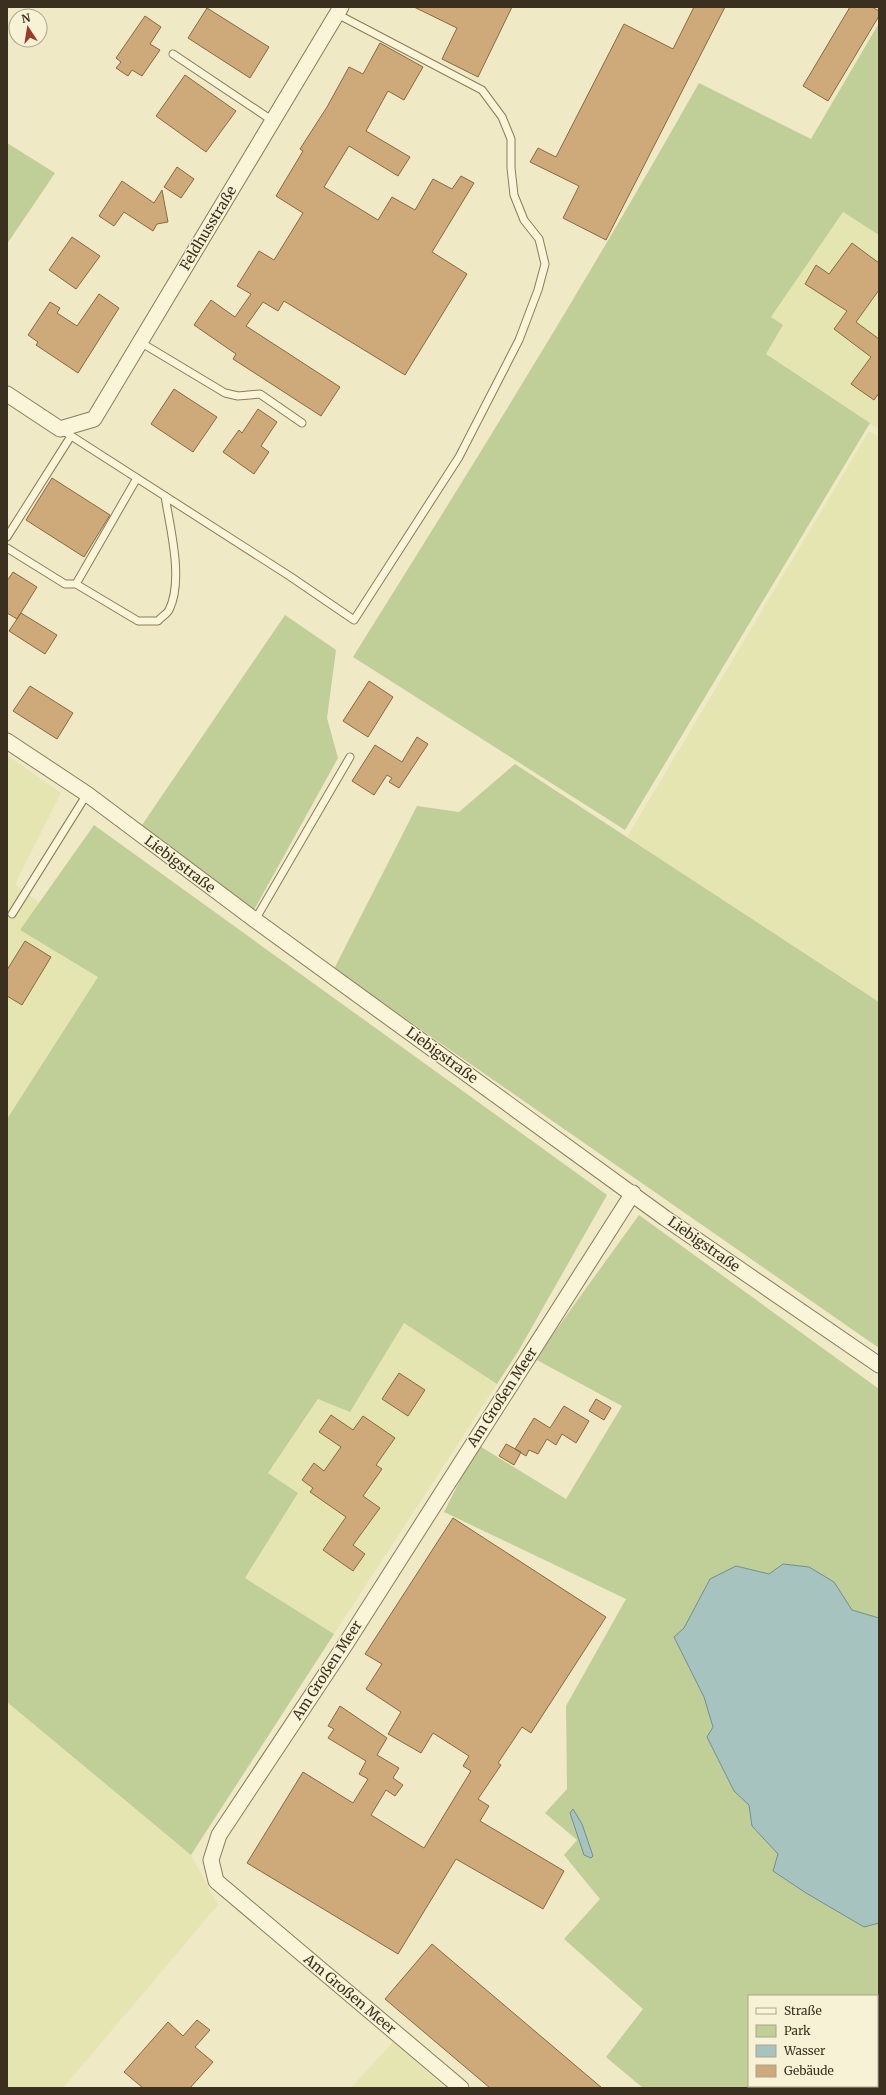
<svg xmlns="http://www.w3.org/2000/svg" width="886" height="2095" viewBox="0 0 886 2095" font-family="Merriweather,serif">
  <style>
    .farmland { fill: #e5e5b2 }
    .green { fill: #c0ce98; fill-rule: evenodd }
    .water { fill: #a7c3bf; stroke: #6d918e }
    .building { fill: #ceaa7a; stroke: #8b693f }
    .lines { fill: none; stroke-linecap: round; stroke-linejoin: round }
    .lane-casing { stroke: #8b7c5a; stroke-width: 9 }
    .street-casing { stroke: #8b7c5a; stroke-width: 17 }
    .lane { stroke: #faf5d9; stroke-width: 7 }
    .street { stroke: #faf5d9; stroke-width: 15 }
    .labels { text-anchor: middle; dominant-baseline: central; stroke-width: 3; stroke-linejoin: round; paint-order: stroke }
    .street-label { font-size: 14px; fill: #3b301f; stroke: #f7f2d5 }
  </style>
  <rect width="100%" height="100%" fill="#efe9c5"/>
  <path class="farmland" d="M843,212L879,235V429L766,354L783,326L771,317Z
    M869,431L879,437V1002L627,837Z
    M7,755L61,793L15,884L40,903L20,930L98,977L7,1119Z
    M404,1323L497,1384L334,1634L245,1578L298,1493L268,1473L319,1399L350,1411Z
    M7,1702L191,1855L218,1905L63,2088H7Z
    M393,2042L446,2088H351Z"/>
  <path class="green" d="M879,23V235L843,212L771,317L783,325L766,354L870,423L625,830L353,657C472,467 589,278 699,83L811,139Z
    M7,143L55,173L7,244Z
    M285,615L336,650L327,718L338,758L254,910L142,825Z
    M515,764L879,1002V1348L334,969L417,806L459,812Z
    M94,825L607,1195L519,1350L497,1384L404,1323L350,1412L318,1399L268,1473L298,1493L245,1578L334,1634L191,1855L7,1702V1119L98,977L20,930Z
    M639,1215L879,1389V1618L852,1610L834,1582L784,1564L769,1574L736,1566L694,1610L684,1628L674,1637L704,1697L713,1727L707,1737L734,1791L749,1805L752,1826L778,1854L773,1871L806,1893L864,1927L879,1923V2088H643L606,2057L643,2009L564,1939L600,1899L564,1855L577,1840L545,1813L567,1789L566,1706L626,1599L444,1512L478,1445L566,1499L622,1406L535,1359ZM570,1813L591,1858L584,1855ZM749,1996H877V2086H749Z"/>
  <path class="water" d="M783,1564L809,1567L834,1582L852,1610L879,1618V1923L864,1927L806,1893L773,1871L778,1854L752,1826L749,1805L734,1791L707,1737L713,1727L704,1697L674,1637L684,1628L710,1579L736,1566L769,1574Z
    M573,1809L582,1824L593,1856L591,1858L584,1855L570,1813Z"/>
  <path class="building" d="M414,7H512L478,77L442,59L457,28Z
    M694,7H725L606,240L563,218L579,186L530,162L538,148L556,157L624,24L673,49Z
    M850,7H872L879,11V16L828,101L803,86Z
    M207,8L269,47L250,78L188,38Z
    M145,16L161,27L150,44L160,50L142,76L132,70L128,76L116,68L121,62L116,58Z
    M380,43L423,67L404,100L388,91L366,131L410,157L398,176L349,146L324,187L378,220L392,197L415,210L433,179L452,189L461,176L474,183L432,252L467,274L405,375L284,301L278,311L263,302L246,326L340,387L321,416L233,359L236,354L194,325L211,300L235,317L251,294L237,286L259,251L274,260L303,213L276,196L303,151L300,149L327,107L349,67L363,74Z
    M185,75L236,111L206,152L156,116Z
    M177,167L194,179L181,198L164,187Z
    M122,181L154,203L162,190L168,222L157,224L153,231L124,212L114,226L99,216Z
    M72,237L100,256L76,289L49,270Z
    M852,243L879,263V290L856,322L879,339V393L874,400L851,384L871,357L834,329L847,311L805,284L816,265L829,274Z
    M99,294L119,308L78,373L36,345L38,342L28,335L50,302L60,308L57,313L77,326Z
    M174,389L217,417L193,452L151,424Z
    M258,409L277,422L261,446L269,452L254,474L223,452L239,430L242,433Z
    M52,478L110,515L84,557L26,520Z
    M13,572L37,587L17,619L7,613V581Z
    M21,613L57,635L45,654L9,631Z
    M369,681L393,697L368,737L343,721Z
    M30,686L73,713L57,739L13,711Z
    M417,737L428,744L399,788L389,782L392,778L387,775L374,795L352,781L375,745L402,762Z
    M25,941L51,957L22,1005L7,996V970Z
    M399,1373L425,1390L408,1416L382,1399Z
    M596,1399L611,1408L604,1420L589,1411Z
    M564,1406L589,1421L576,1443L562,1434L556,1445L547,1439L538,1454L529,1450L526,1456L515,1449L534,1418L550,1428Z
    M331,1415L353,1430L363,1416L395,1438L376,1465L382,1469L363,1496L380,1508L353,1545L365,1554L353,1571L323,1550L346,1517L310,1492L313,1488L302,1480L314,1463L324,1471L341,1447L319,1432Z
    M506,1444L521,1452L514,1465L499,1456Z
    M453,1518L606,1617L531,1733L522,1727L498,1763L501,1765L478,1799L489,1806L480,1821L564,1871L543,1909L456,1859L398,1954L247,1863L303,1772L353,1803L368,1779L359,1774L366,1761L328,1738L334,1729L328,1726L340,1706L387,1738L377,1755L399,1768L393,1778L403,1785L395,1796L386,1790L371,1815L424,1848L471,1771L463,1766L469,1756L433,1733L421,1753L388,1734L401,1712L366,1689L382,1664L365,1654Z
    M432,1944L602,2088H490L385,1999Z
    M197,2020L210,2030L195,2047L213,2062L190,2088H143L124,2072L168,2022L183,2036Z"/>
  <g class="lines">
    <g class="lane-casing">
      <path id="lane" d="M173,54L273,121
        M140,342L225,393L238,396L260,394L302,423
        M62,430L291,577L354,620L459,457L519,340L538,290L545,264L539,239L524,220L514,195L511,168V139L502,117L482,90L337,14
        M7,537L71,436
        M7,548L65,584H76L137,478
        M76,584L138,621H158C161,617 167,614 169,610C184,580 170,528 165,496
        M12,914L87,794
        M255,920L350,757"/>
    </g>
    <g class="street-casing">
      <path id="street" d="M7,394L60,429L94,419L341,7
        M7,741L87,794L255,920L665,1218L879,1365
        M461,2088L216,1881L211,1860L219,1835L345,1645L633,1193"/>
    </g>
    <use href="#lane" class="lane"/>
    <use href="#street" class="street"/>
  </g>
  <g class="labels">
    <g class="street-label">
      <text transform="translate(208 228) rotate(-59)">Feldhusstraße</text>
      <text transform="translate(180 864) rotate(37)">Liebigstraße</text>
      <text transform="translate(442 1055) rotate(36)">Liebigstraße</text>
      <text transform="translate(704 1244) rotate(35)">Liebigstraße</text>
      <text transform="translate(502 1397) rotate(-57)">Am Großen Meer</text>
      <text transform="translate(327 1670) rotate(-57)">Am Großen Meer</text>
      <text transform="translate(350 1994) rotate(40)">Am Großen Meer</text>
    </g>
  </g>
  <rect width="886" height="2095" fill="none" stroke="#3b301f" stroke-width="16"/>
  <rect x="748" y="1995" width="130" height="92" fill="#f7f2d5" stroke="#aca48c"/>
  <rect x="756" y="2008" width="20" height="6" fill="#faf5d9" stroke="#aca48c"/>
  <text x="784" y="2015" font-size="12" fill="#3b301f">Straße</text>
  <rect x="756" y="2025" width="20" height="12" fill="#c0ce98" stroke="#aca48c"/>
  <text x="784" y="2035" font-size="12" fill="#3b301f">Park</text>
  <rect x="756" y="2045" width="20" height="12" fill="#a7c3bf" stroke="#aca48c"/>
  <text x="784" y="2055" font-size="12" fill="#3b301f">Wasser</text>
  <rect x="756" y="2065" width="20" height="12" fill="#ceaa7a" stroke="#aca48c"/>
  <text x="784" y="2075" font-size="12" fill="#3b301f">Gebäude</text>
  <g transform="translate(28 28) rotate(348)"><circle r="19" fill="#f7f2d5" stroke="#aca48c"/>
  <path d="M0-3L7 15L0 10L-7 15Z" fill="#9c3929"/>
  <text y="-6" font-size="11" font-weight="bold" text-anchor="middle" fill="#3b301f">N</text>
  </g>
</svg>
